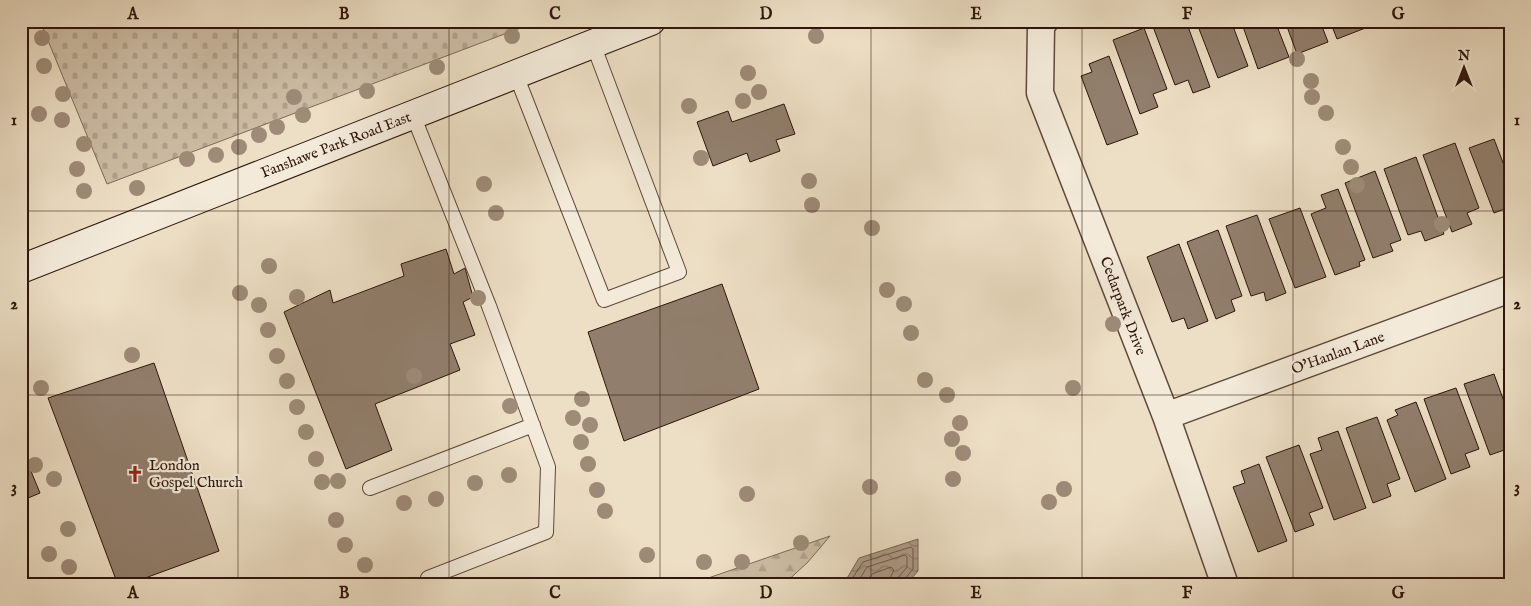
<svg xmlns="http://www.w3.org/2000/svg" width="1531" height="606" viewBox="0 0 1531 606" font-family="'IM FELL English',serif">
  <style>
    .forest { fill: url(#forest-firs); stroke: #7e6958 }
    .cemetery { fill: url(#cemetery-stones); stroke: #7e6958 }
    .water { fill: url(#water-waves); stroke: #7a6555 }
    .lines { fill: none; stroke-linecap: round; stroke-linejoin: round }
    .shore { stroke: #6d5848; stroke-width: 1 }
    .building { fill: #917e6c; stroke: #2e150b }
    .lane-casing { stroke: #5e483a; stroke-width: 16 }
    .street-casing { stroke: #5e483a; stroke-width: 29 }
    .secondary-casing { stroke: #2e150b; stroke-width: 30 }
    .lane { stroke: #f3ead9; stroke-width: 14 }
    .street { stroke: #f3ead9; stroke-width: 26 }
    .secondary { stroke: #f3ead9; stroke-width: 28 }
    .tree { fill: #9e8b78 }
    .grid { fill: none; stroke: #2e150b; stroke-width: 1; stroke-opacity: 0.55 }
    .labels { text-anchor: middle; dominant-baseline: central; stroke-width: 4.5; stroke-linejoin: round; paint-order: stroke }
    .street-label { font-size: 15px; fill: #2e150b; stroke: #f3ead9 }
    .poi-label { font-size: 15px; fill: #2e150b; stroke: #f3ead9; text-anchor: start }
    .neatline { fill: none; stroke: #2e150b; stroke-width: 2 }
    .grid-label { font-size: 16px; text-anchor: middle; font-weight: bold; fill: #2e150b }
  </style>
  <defs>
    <pattern id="forest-firs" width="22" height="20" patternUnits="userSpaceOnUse" patternTransform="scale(1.25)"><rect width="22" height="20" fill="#cdbda5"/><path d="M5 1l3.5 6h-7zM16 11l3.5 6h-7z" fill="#b0a28d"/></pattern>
    <pattern id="cemetery-stones" width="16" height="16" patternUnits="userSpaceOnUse" patternTransform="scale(1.25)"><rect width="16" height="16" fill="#cdbda5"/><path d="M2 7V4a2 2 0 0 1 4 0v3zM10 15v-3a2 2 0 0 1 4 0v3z" fill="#b0a28d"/></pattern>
    <pattern id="water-waves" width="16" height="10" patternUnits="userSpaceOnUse" patternTransform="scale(1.25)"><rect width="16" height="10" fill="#ac9a86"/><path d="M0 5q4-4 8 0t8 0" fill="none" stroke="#8c7c6c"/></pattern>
  </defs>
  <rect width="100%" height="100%" fill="#eddfc5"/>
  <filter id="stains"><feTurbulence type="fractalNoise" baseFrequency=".004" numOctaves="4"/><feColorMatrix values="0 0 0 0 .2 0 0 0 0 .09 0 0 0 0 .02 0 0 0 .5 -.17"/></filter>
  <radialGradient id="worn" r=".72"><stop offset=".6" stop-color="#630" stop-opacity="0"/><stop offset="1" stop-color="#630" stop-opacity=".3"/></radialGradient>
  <path class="forest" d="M830,536L808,562L783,585H688Z"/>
  <path class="cemetery" d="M40,21H539L107,184Z"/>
  <path class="water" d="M918,539V571L906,585H843L859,558Z"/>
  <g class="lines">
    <path class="shore" d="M848,585L863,562L911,547L913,549V569L904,580L903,585
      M856,585L867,567L905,555L907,557V567L898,578L897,585
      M865,585L872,574L891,567L894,570L890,578L889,585"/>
  </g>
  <path class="building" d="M1158,21H1186L1210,87L1193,93L1188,80L1175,85L1152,24Z
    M1196,21H1231L1248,66L1218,78Z
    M1241,21H1275L1289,57L1258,69Z
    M1285,21H1320L1328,42L1297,54Z
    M1330,21H1365L1368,27L1337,39Z
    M1144,28L1167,89L1153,94L1158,107L1140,114L1113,40Z
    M1109,56L1138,134L1107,145L1081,76L1092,72L1089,64Z
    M784,104L795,134L776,140L780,151L750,162L747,153L713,166L697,122L728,111L732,122Z
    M1494,139L1510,181V207L1494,213L1469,148Z
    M1455,143L1479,208L1467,213L1472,224L1452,232L1423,155Z
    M1416,157L1444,234L1425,241L1421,231L1408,235L1384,169Z
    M1375,171L1401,240L1390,244L1393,251L1373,258L1345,183Z
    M1338,189L1365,260L1359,262L1360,266L1335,275L1311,214L1326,208L1321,195Z
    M1300,208L1326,277L1295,288L1269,219Z
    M1257,215L1286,293L1266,301L1264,292L1251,296L1226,226Z
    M1218,230L1242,296L1231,300L1235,311L1216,319L1187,242Z
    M1179,244L1208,321L1188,329L1184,318L1172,322L1147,257Z
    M446,249L454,274L465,268L473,297L463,302L475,335L450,344L460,370L375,404L392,450L346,469L284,312L330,290L333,303L404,276L401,264Z
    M722,284L759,389L624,441L588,332Z
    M154,363L219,551L126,585H118L48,398Z
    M1510,367V387L1503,369Z
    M1494,374L1510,418V448L1490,455L1464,384Z
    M1456,388L1479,449L1465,454L1470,467L1451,474L1424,399Z
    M1416,402L1446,479L1415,492L1387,420L1398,415L1395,410Z
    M1377,417L1400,479L1387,484L1391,496L1373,503L1346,428Z
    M1338,431L1366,508L1334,520L1310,454L1322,450L1318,438Z
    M1299,445L1323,508L1309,513L1314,525L1295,532L1266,457Z
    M21,447L40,493L21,501Z
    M1259,464L1287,541L1258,552L1233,487L1245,483L1241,471Z"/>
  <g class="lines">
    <g class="lane-casing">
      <path id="lane" d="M516,75L604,300L679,272L593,44
        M413,115L489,306L548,467L546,532L428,578
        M370,488L533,425"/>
    </g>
    <g class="street-casing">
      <path id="street" d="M1045,21L1041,26L1040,93L1166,416L1225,585
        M1166,416L1510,289"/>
    </g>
    <g class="secondary-casing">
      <path id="secondary" d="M21,269L651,21"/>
    </g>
    <use href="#lane" class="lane"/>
    <use href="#street" class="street"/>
    <use href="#secondary" class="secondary"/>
  </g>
  <g class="tree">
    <circle cx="512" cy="36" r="8"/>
    <circle cx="816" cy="36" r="8"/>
    <circle cx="42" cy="38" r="8"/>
    <circle cx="1297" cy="59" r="8"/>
    <circle cx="44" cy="66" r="8"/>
    <circle cx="437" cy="67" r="8"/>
    <circle cx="748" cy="73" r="8"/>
    <circle cx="1311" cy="81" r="8"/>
    <circle cx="367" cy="91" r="8"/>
    <circle cx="759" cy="92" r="8"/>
    <circle cx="63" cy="94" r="8"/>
    <circle cx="294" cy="97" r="8"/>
    <circle cx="1312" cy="97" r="8"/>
    <circle cx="743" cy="101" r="8"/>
    <circle cx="689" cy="106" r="8"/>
    <circle cx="1326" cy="113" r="8"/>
    <circle cx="39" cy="114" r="8"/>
    <circle cx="303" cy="115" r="8"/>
    <circle cx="62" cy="120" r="8"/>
    <circle cx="277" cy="127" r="8"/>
    <circle cx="259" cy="135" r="8"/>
    <circle cx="84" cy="144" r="8"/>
    <circle cx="239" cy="147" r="8"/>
    <circle cx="1343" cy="147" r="8"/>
    <circle cx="216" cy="155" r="8"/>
    <circle cx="701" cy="158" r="8"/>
    <circle cx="187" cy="159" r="8"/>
    <circle cx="1351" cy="167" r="8"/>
    <circle cx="77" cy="169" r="8"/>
    <circle cx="809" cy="181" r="8"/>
    <circle cx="484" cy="184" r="8"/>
    <circle cx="1357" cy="185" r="8"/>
    <circle cx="137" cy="188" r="8"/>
    <circle cx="84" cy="191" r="8"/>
    <circle cx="812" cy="205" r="8"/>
    <circle cx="496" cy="213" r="8"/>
    <circle cx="1442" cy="224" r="8"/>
    <circle cx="872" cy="228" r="8"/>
    <circle cx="269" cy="266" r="8"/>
    <circle cx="887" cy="290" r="8"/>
    <circle cx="240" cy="293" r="8"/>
    <circle cx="297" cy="297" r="8"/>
    <circle cx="478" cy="298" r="8"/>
    <circle cx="904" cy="304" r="8"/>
    <circle cx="259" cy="305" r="8"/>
    <circle cx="1113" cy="324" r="8"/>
    <circle cx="268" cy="330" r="8"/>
    <circle cx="911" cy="333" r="8"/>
    <circle cx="132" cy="355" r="8"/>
    <circle cx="277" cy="356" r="8"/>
    <circle cx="414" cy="376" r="8"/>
    <circle cx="925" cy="380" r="8"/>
    <circle cx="287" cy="381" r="8"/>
    <circle cx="41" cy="388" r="8"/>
    <circle cx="1073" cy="388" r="8"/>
    <circle cx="947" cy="395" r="8"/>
    <circle cx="582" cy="399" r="8"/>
    <circle cx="510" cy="406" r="8"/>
    <circle cx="297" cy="407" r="8"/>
    <circle cx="573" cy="418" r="8"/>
    <circle cx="960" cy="423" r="8"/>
    <circle cx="590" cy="425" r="8"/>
    <circle cx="306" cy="432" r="8"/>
    <circle cx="952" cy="439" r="8"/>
    <circle cx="581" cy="442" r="8"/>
    <circle cx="963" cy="453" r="8"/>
    <circle cx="316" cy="459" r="8"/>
    <circle cx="588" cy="464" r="8"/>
    <circle cx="35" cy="465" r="8"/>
    <circle cx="509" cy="475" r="8"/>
    <circle cx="54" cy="479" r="8"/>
    <circle cx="953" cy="479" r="8"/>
    <circle cx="338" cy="481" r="8"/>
    <circle cx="322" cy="482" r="8"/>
    <circle cx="475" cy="483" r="8"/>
    <circle cx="870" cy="487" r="8"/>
    <circle cx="1064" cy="489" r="8"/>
    <circle cx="597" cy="490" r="8"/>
    <circle cx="747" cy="494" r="8"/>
    <circle cx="436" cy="499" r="8"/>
    <circle cx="1049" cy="502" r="8"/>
    <circle cx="404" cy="503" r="8"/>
    <circle cx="605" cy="511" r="8"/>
    <circle cx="336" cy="520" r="8"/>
    <circle cx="68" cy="529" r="8"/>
    <circle cx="801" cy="543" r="8"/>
    <circle cx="345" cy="545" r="8"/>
    <circle cx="49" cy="554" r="8"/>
    <circle cx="647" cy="555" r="8"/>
    <circle cx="704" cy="562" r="8"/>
    <circle cx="742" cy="562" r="8"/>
    <circle cx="365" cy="565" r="8"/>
    <circle cx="69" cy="567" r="8"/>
  </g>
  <path class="grid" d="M238,21V585M449,21V585M660,21V585M871,21V585M1082,21V585M1293,21V585M21,211H1510M21,395H1510"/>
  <defs>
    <g id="church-bare" transform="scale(1.35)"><path d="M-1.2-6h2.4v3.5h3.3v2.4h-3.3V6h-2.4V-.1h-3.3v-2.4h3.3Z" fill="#8f2418" stroke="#f3ead9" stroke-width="2.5" paint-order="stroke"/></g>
  </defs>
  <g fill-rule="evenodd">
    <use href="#church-bare" x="135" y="474"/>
  </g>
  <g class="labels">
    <g class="street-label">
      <text transform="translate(336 145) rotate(-21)">Fanshawe Park Road East</text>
      <text transform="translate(1123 306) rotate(69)">Cedarpark Drive</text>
      <text transform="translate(1338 353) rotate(-20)">O'Hanlan Lane</text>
    </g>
    <g class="poi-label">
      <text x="149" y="465">London<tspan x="149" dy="17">Gospel Church</tspan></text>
    </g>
  </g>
  <rect width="1531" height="606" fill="none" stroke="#eddfc5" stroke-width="55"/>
  <g transform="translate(1464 68)" stroke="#f3ead9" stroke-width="4" paint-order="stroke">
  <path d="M0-4L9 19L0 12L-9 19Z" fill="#2e150b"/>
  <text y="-8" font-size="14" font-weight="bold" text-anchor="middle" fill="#2e150b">N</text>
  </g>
  <rect x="28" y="28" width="1476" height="550" class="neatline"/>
  <g class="grid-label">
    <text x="133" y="19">A</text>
    <text x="344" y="19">B</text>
    <text x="555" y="19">C</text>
    <text x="766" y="19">D</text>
    <text x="976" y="19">E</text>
    <text x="1187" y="19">F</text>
    <text x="1398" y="19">G</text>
    <text x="14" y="125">1</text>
    <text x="1517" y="125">1</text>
    <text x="14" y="309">2</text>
    <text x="1517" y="309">2</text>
    <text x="14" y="492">3</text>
    <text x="1517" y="492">3</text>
    <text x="133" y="598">A</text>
    <text x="344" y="598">B</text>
    <text x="555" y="598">C</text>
    <text x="766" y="598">D</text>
    <text x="976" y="598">E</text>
    <text x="1187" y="598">F</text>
    <text x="1398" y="598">G</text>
  </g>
  <rect width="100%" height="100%" filter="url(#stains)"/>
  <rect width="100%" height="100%" fill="url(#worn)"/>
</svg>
